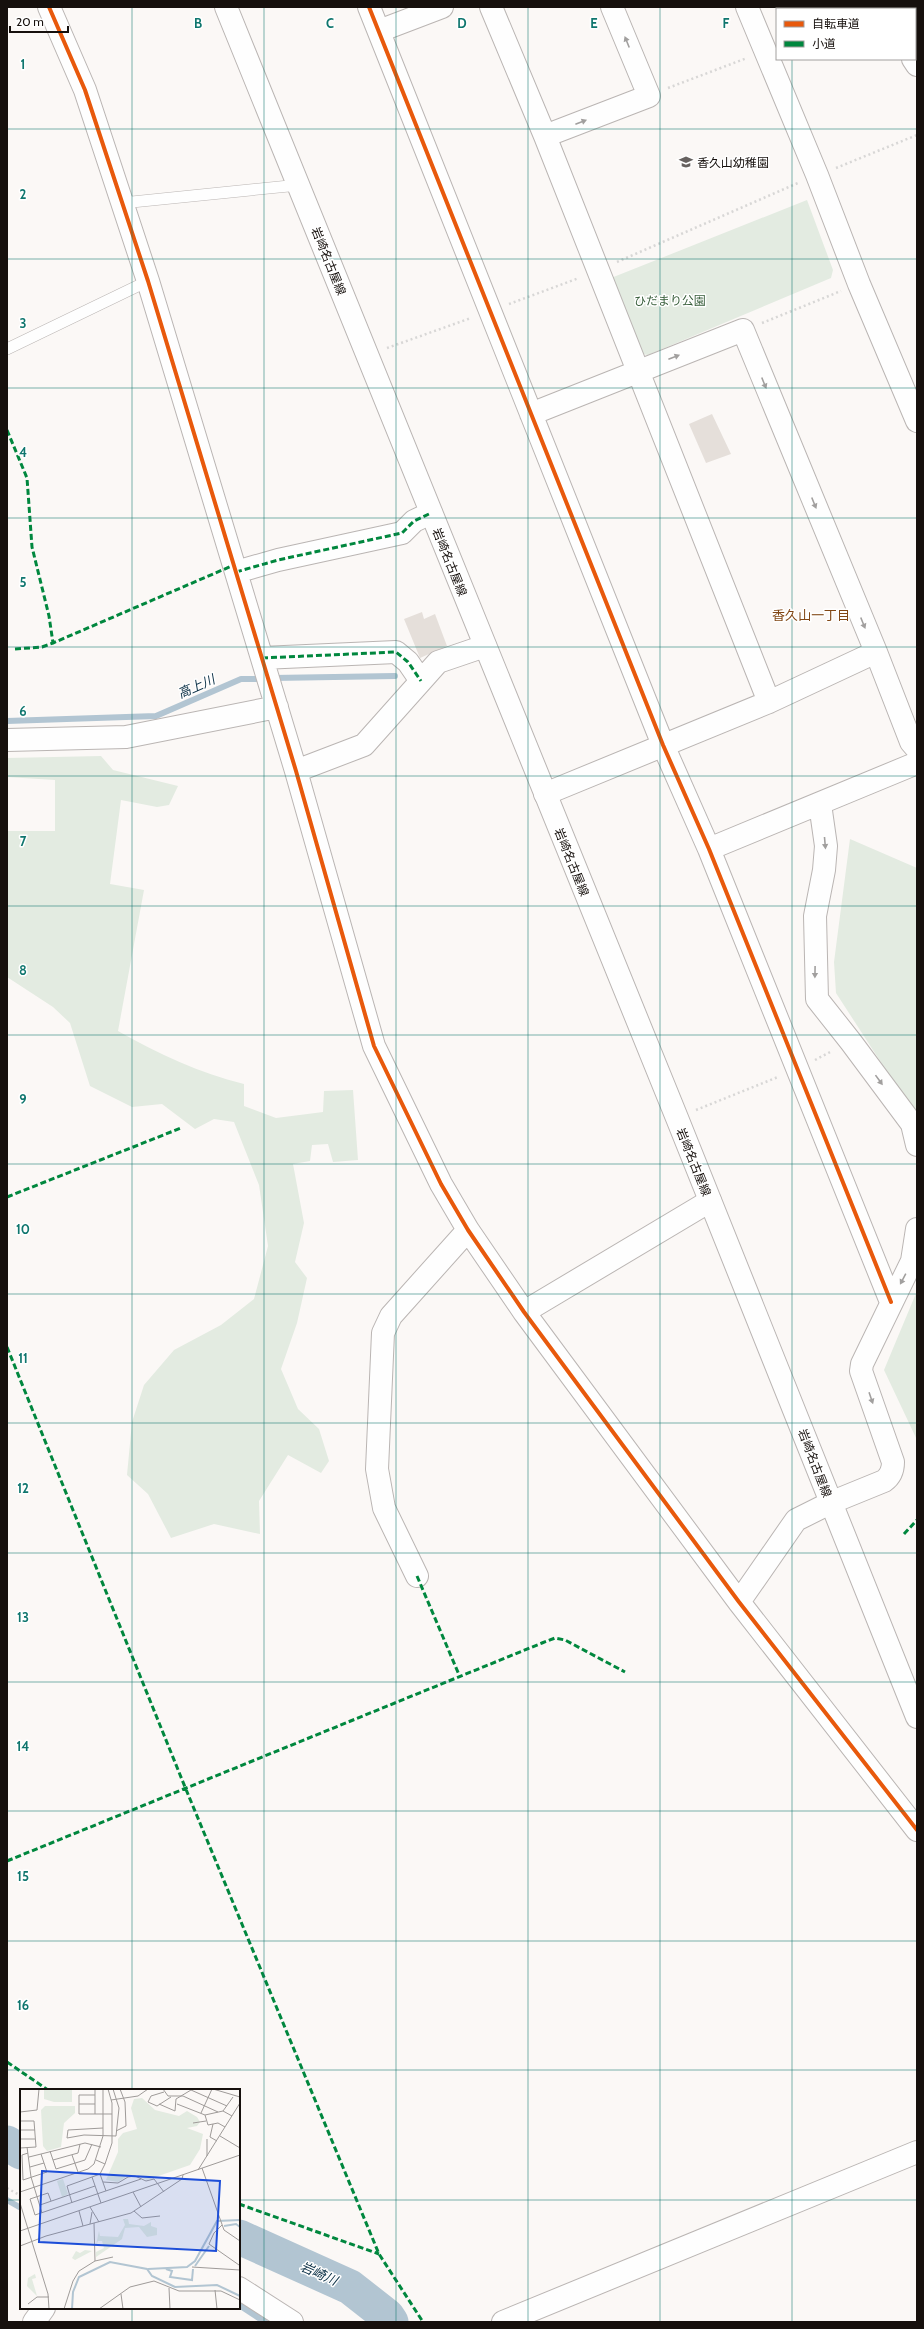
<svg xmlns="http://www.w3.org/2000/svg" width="924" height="2329" viewBox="0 0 924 2329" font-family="Cabin,'Noto Sans JP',sans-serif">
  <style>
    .green { fill: #e3ebe1 }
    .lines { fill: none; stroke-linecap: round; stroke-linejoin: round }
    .stream { stroke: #b2c5d2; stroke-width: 6 }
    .river { stroke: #b2c5d2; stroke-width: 35 }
    .building { fill: #e5dfda }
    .lane-casing { stroke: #bab5b3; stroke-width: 12 }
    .street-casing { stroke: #bab5b3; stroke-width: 24 }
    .secondary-casing { stroke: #bab5b3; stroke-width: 24 }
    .path { stroke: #d8d7d6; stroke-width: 2.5; stroke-dasharray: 2 3; stroke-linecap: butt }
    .lane { stroke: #fefefe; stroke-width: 11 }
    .street { stroke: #fefefe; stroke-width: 22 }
    .secondary { stroke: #fefefe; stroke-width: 22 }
    .quiet { stroke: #00873e; stroke-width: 3; stroke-dasharray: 6 3; stroke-linecap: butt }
    .cycleway-casing { stroke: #fff; stroke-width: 6 }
    .cycleway { stroke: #e8590c; stroke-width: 4 }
    .oneway { fill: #a19f9e }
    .grid { fill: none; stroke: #0f766e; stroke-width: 1; stroke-opacity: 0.55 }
    .labels { text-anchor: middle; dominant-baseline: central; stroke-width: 3; stroke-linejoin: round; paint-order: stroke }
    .poi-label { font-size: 12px; fill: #16100d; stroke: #fff; text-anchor: start }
    .street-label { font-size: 12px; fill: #16100d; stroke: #fff }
    .park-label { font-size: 12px; fill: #375d3a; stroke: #fff }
    .neighbourhood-label { font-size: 13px; fill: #814715; stroke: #fff }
    .water-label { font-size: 13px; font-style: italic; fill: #0b3046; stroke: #fff }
    .inset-river { fill: none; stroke: #b2c5d2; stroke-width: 2 }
    .inset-road { fill: none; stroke: #9f9b99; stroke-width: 1 }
    .view { fill: #1d4ed8; fill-opacity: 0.15; stroke: #1d4ed8; stroke-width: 2 }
    .inset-edge { fill: none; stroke: #16100d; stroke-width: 2 }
    .grid-label { font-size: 13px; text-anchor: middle; font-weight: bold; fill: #0f766e; stroke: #fff; stroke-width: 3; stroke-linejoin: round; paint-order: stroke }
  </style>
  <rect width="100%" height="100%" fill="#fbf8f6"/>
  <path class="green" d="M807,200L833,270L831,278L648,355L642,354L606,280Z
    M101,756L113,770L178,786L169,805L157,807L121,800L110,884L144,890L118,1031C159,1054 199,1073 244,1084V1106L276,1118L323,1112L324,1091L353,1090L358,1160L333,1162L328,1144L312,1145L310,1161L293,1164L304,1223L295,1262L307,1278L297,1323L281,1369L298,1409L319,1429L329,1461L321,1473L288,1455L259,1501L260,1534L214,1524L171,1538L148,1494L127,1475L132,1422L144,1385L174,1350L221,1325L254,1299L268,1246L259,1185L234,1122L214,1119L195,1129L162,1104L132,1107L90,1086L70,1023L53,1007L7,977V831H55V780L7,777V758Z
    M850,839L917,868V1118L836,993L834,962Z
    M917,1291V1440L884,1370Z"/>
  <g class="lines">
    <path class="stream" d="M273,678L395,676
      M7,721L156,716L241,679H263
      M7,2200L21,2208
      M239,2305L265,2322"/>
    <path class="river" d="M7,2143L21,2152
      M239,2237L350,2287L387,2316L391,2322"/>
  </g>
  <path class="building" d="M712,414L731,454L706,463L689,424Z
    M422,612L424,619L435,614L447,646L420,658L404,619Z"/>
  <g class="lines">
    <g class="lane-casing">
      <path id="lane" d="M122,203L299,185
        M7,349L148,281"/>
    </g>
    <g class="street-casing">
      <path id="street" d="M49,7L85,90L148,281L296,771L374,1046L441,1184L468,1230L524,1312L739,1602L917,1830
        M369,7L663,745L709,849L891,1302
        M491,7L545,136L769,702
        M894,7L895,9
        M379,31L442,7
        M913,59L917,65
        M545,136L649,96L612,7
        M531,414L743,330L876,652
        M236,572L278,560L402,533L414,521L431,513
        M262,658L396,652L408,662L421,681
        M7,740L126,737L277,707
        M296,771L364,745L438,662L485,646
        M545,794L769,702L876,652L911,742L917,749
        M820,804L826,846L824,870L815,916L817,999L851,1042L912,1124L917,1145
        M709,849L917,763
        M524,1312L710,1201
        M417,1576L384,1508L377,1469L383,1333L391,1316L468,1230
        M739,1602L796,1520L830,1503L884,1481C891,1476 893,1470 893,1462L861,1371L862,1364L912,1261L917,1229
        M239,2288L292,2322
        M34,2322L44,2308
        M503,2322L917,2152"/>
    </g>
    <g class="secondary-casing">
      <path id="secondary" d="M226,7L677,1118L917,1717
        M747,7L817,175L859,284L917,421"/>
    </g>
    <path class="path" d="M668,88L747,58
      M836,168L917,135
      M617,262L798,183
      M509,304L579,278
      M762,323L841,291
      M387,348L471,318
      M815,1060L832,1051
      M696,1110L778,1077
      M7,2188L21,2196"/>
    <use href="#lane" class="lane"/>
    <use href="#street" class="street"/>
    <use href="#secondary" class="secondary"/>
    <path class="quiet" d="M7,430L27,478L32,547L49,616L53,643
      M236,572L278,560L402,533L414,521L431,513
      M15,649L42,647L53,643L234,565
      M262,658L396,652L408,662L421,681
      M7,1197L181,1128
      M7,1347L185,1787L379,2254L423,2322
      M904,1534L917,1520
      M417,1576L460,1677
      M7,1861L542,1643L555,1638L565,1640L625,1672
      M7,2062L48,2090
      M239,2204L379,2254"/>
    <g class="cycleway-casing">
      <path id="cycleway" d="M49,7L85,90L148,281L296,771L374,1046L441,1184L468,1230L524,1312L739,1602L917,1830
        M369,7L663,745L709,849L891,1302"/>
    </g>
    <use href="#cycleway" class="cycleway"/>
  </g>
  <defs><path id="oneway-solid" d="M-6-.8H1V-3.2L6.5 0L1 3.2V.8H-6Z"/></defs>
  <g class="oneway">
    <use href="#oneway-solid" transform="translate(627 42) rotate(-112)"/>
    <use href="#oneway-solid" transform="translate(581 122) rotate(-21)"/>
    <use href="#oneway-solid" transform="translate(674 357) rotate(-21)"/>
    <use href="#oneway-solid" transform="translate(764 383) rotate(68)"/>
    <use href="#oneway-solid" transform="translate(814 503) rotate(68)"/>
    <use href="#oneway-solid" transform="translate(863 623) rotate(68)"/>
    <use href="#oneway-solid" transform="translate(825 843) rotate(85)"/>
    <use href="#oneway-solid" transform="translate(815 972) rotate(91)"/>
    <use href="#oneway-solid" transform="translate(879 1080) rotate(54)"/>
    <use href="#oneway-solid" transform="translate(903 1279) rotate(118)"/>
    <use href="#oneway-solid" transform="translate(871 1398) rotate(71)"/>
  </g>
  <path class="grid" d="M132,7V2090M264,7V2322M396,7V2322M528,7V2322M660,7V2322M792,7V9M792,59V2322M7,129H917M7,259H917M7,388H917M7,518H917M7,647H917M7,776H917M7,906H917M7,1035H917M7,1164H917M7,1294H917M7,1423H917M7,1553H917M7,1682H917M7,1811H917M7,1941H917M7,2070H917M7,2200H21M239,2200H917M132,2308V2322"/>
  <defs>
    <g id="school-bare" transform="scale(1.08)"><path d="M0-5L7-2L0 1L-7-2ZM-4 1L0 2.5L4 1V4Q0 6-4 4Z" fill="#66615f" stroke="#fff" stroke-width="2.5" paint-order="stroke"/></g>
  </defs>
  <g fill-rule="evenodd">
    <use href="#school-bare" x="686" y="162"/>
  </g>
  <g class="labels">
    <g class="poi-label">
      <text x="697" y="162">香久山幼稚園</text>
    </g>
    <g class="street-label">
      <text transform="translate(329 261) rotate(68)">岩崎名古屋線</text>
      <text transform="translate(450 562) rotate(68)">岩崎名古屋線</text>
      <text transform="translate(572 862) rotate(68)">岩崎名古屋線</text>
      <text transform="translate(694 1162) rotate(68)">岩崎名古屋線</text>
      <text transform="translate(815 1463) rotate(69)">岩崎名古屋線</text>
    </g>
    <g class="park-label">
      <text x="670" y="300">ひだまり公園</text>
    </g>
    <g class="neighbourhood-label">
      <text x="811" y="615">香久山一丁目</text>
    </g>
    <g class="water-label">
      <text transform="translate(196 686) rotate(-24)">高上川</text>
      <text transform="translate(319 2273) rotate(24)">岩崎川</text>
    </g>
  </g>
  <g transform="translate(20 2089)">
    <rect width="220" height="220" fill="#fbf8f6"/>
    <path d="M24,0H52V13H34L24,10ZM122,9L135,21L159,27L167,22L177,28L180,33L177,37L167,39L183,45L180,60L170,76L127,91L116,86H109L98,93L86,91L98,63V50L103,44L117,40L111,19L114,10ZM25,17H55V24L44,34L41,58L27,62L23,57L21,21ZM43,90L48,105L42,108L37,92ZM103,130H108L109,135L124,137L131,133V137L137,139V146L127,148L119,138L105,139L102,150L76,168V163L84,159L82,152H78L76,156L79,142L80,147L98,148L105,136ZM65,161L72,162L55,171L52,169L56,162L60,164ZM15,185L16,189L12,190L17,207L7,197L8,189Z" fill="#e3ebe1"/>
    <path class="inset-river" d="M204,137L216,135L220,138M175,177L189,157M128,180L167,178L175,172L197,132L220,131M146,180L152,182L150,188L172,191L173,180M52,220L53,203L59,188L90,173L127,180L132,187L155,198L197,196L220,207"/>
    <path class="inset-road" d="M143,0L148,7H163L198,23M193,0L220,8M144,3L131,7L128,13L137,17L151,8M75,6H59V25H92M91,11L118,7L128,0M59,15H75M139,15L155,22L156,10L171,1L207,17M157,15L185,26L203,22M0,23L17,21L19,0M181,24L192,0M75,25V0M185,26L188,36L198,34L205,38M212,27L203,22L213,8M0,32H14L16,58L0,59M173,34L186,32M193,35L190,48L197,52M83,39L48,41L47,49L64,46L96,47L99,19L93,0M0,41H15M96,42L106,37L105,13L100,0M200,47L220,59M0,50H15M7,58L11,88L22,124M30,62L36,80L65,71L72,55M8,64L2,66L3,91L27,83L21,65M52,66L58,83M187,67V50M9,68L65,54L81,58M33,71L58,64L60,55M76,71L85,75L80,85L72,88L81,114M85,75L92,54V14L88,0M10,78L24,74M182,79L204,141L220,152M178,81L220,14M80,85L86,102M83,93L98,94L108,88L115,87L126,92L134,90L144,103M0,103L68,80L74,75L83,47V0M113,103L121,118M31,112L28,104L10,110L15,126L121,90M0,114L28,205L29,220M52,114L47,97L72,88M20,116L75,97M70,118L79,133M59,122L63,137M114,122L122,129L140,127M74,134L75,172M70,135L72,123M202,136L194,144L189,155L219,176M0,142L220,66M0,157L26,147L111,124L162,90L163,86M172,178L220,181M149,199L150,220M195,201L197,220M101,205L103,220M8,215L17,208H29M44,220L53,192L59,182L75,172L93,168M79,220L110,198L134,192L159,202H201L220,211"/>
    <path class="view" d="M22,82L200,92L196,162L19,153Z"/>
    <rect width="220" height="220" class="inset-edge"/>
  </g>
  <g class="grid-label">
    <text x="198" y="28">B</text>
    <text x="330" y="28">C</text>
    <text x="462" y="28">D</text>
    <text x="594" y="28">E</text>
    <text x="726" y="28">F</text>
    <text x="23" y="69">1</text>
    <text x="23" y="199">2</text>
    <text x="23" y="328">3</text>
    <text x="23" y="457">4</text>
    <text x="23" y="587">5</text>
    <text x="23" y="716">6</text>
    <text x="23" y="846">7</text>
    <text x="23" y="975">8</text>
    <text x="23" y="1104">9</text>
    <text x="23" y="1234">10</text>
    <text x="23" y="1363">11</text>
    <text x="23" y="1493">12</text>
    <text x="23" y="1622">13</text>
    <text x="23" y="1751">14</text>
    <text x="23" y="1881">15</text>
    <text x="23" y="2010">16</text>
  </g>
  <rect width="924" height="2329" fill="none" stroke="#16100d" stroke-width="16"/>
  <rect x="776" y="8" width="140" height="52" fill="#ffffff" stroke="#a29f9e"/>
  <rect x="784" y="21" width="20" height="6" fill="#e8590c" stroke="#a29f9e"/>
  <text x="812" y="28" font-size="12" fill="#16100d">自転車道</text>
  <rect x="784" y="41" width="20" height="6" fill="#00873e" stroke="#a29f9e"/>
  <text x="812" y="48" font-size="12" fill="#16100d">小道</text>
  <path d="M10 26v6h58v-6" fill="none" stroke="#16100d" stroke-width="2"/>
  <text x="16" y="26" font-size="12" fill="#16100d" stroke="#ffffff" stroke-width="3" paint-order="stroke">20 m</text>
</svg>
